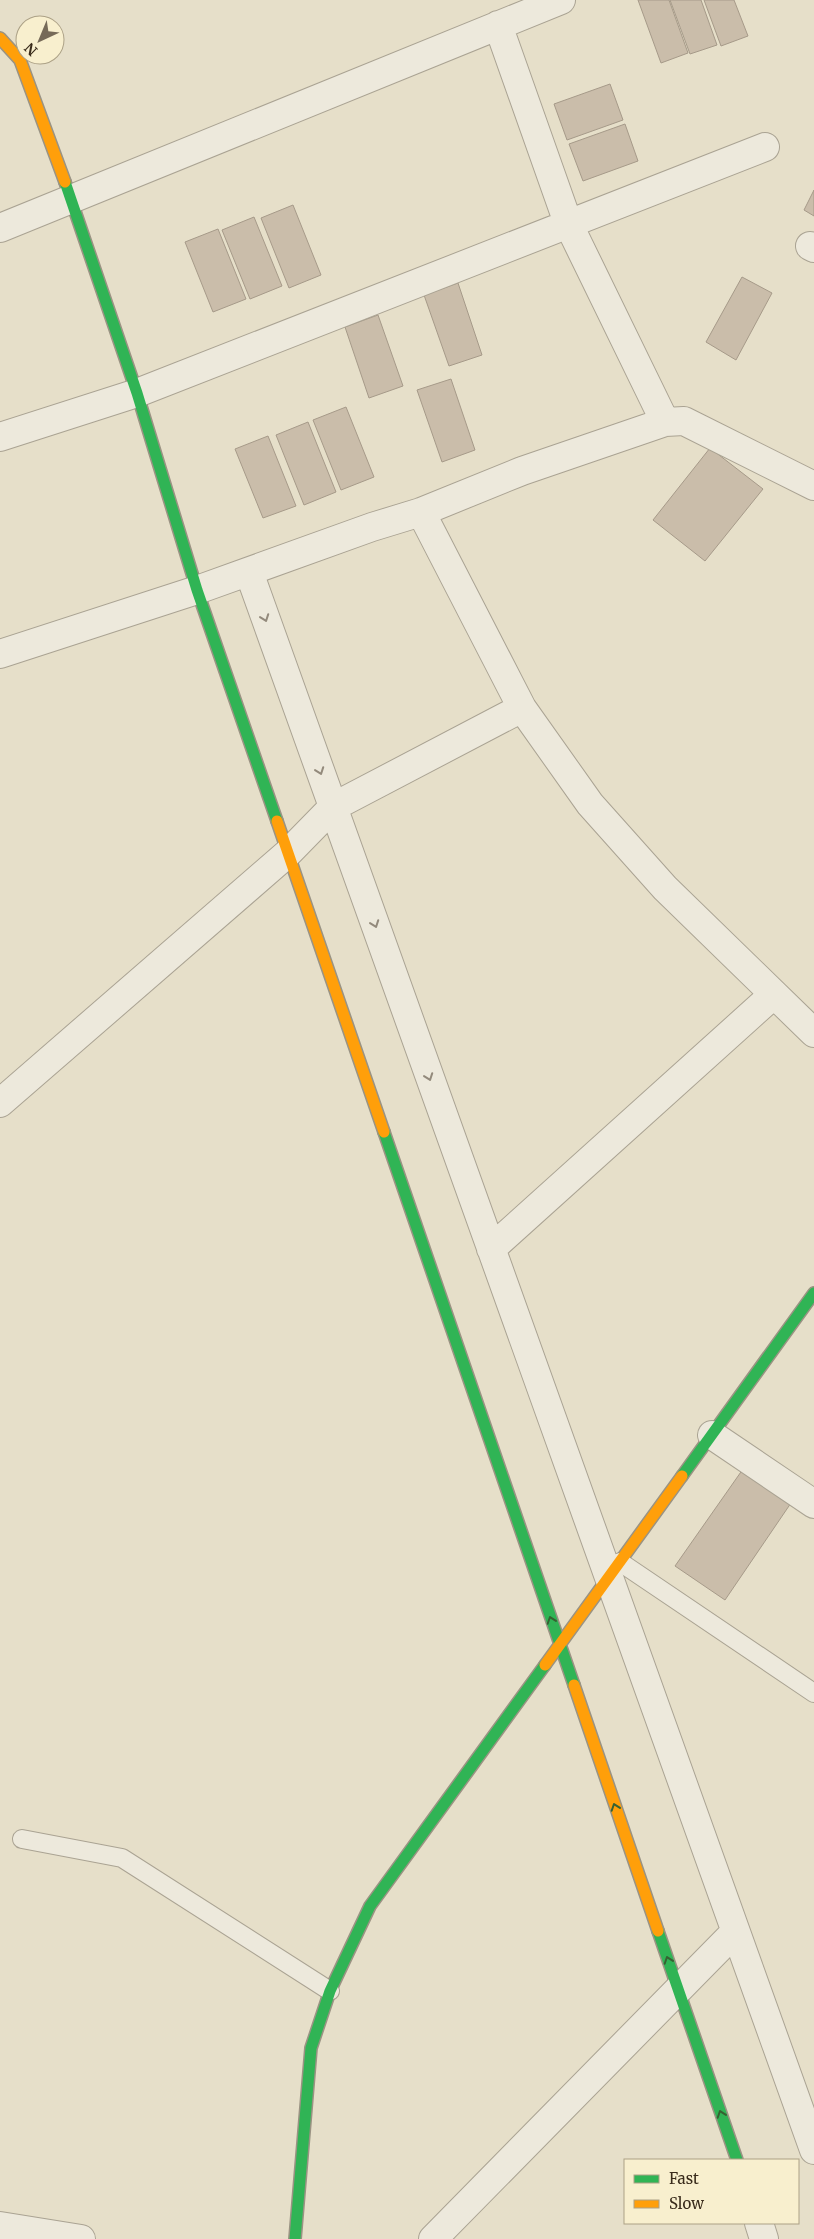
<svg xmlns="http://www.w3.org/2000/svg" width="814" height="2239" viewBox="0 0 814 2239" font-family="Merriweather,serif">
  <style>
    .building { fill: #cabdaa; stroke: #a69a89 }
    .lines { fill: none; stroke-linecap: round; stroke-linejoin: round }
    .lane-casing { stroke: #aaa393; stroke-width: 20 }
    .street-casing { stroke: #aaa393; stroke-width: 30 }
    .fast-casing { stroke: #9a9383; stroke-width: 14 }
    .slow-casing { stroke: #9a9383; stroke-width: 14 }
    .lane { stroke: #ede9dc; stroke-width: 18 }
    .street { stroke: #ede9dc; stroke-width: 28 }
    .fast { stroke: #30b455; stroke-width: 11 }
    .slow { stroke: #ff9f0a; stroke-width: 11 }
    .oneway { stroke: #938a7c }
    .oneway2 { stroke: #356232 }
  </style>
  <rect width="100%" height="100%" fill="#e6dfc9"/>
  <path class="building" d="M638,0H669L688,53L661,63Z
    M670,0H701L717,45L690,54Z
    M704,0H734L748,36L721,46Z
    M610,84L623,120L567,140L554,104Z
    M625,124L638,161L583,181L569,144Z
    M814,190V216L804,210Z
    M293,205L321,275L289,288L261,218Z
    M254,217L282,286L250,299L222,230Z
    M218,229L246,299L213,312L185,242Z
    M742,277L772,293L736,360L706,342Z
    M458,283L482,355L449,366L424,295Z
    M378,315L403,386L369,398L345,327Z
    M451,379L475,450L442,462L417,390Z
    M346,407L374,477L341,490L313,420Z
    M308,422L336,492L304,505L276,435Z
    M268,436L296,506L263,518L235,449Z
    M710,448L763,489L705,561L653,520Z
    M743,1469L791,1503L725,1600L675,1566Z"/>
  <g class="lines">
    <g class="lane-casing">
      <path id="lane" d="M620,1562L814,1693
        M22,1839L122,1858L330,1991"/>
    </g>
    <g class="street-casing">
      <path id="street" d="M498,25L568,223L665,422
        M0,228L561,0
        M810,246L814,248
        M0,437L137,393L765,147
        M421,512L522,708L590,804L665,888L814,1033
        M249,572L814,2150
        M0,654L197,590L372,527L421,512L522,471L665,422L684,421L814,486
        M0,1103L288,853L333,807L522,708
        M491,1249L773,995
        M712,1435L814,1504
        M759,2223L764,2239
        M0,2226L81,2239
        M433,2239L735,1932"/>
    </g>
    <g class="fast-casing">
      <path id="fast" d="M65,182L137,393L197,590L277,821
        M384,1132L574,1685
        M682,1476L814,1293
        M658,1931L737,2160
        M295,2239L311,2048L330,1991L370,1906L545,1665"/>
    </g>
    <g class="slow-casing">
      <path id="slow" d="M0,38L20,60L65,182
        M277,821L384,1132
        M545,1665L682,1476
        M574,1685L658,1931"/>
    </g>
    <use href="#lane" class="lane"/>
    <use href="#street" class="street"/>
    <use href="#fast" class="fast"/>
    <use href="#slow" class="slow"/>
  </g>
  <defs><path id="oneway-chevron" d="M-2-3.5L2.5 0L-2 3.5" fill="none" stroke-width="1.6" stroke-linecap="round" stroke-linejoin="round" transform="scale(1.25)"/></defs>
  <g class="oneway">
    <use href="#oneway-chevron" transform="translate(265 618) rotate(70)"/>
    <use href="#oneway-chevron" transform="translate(320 771) rotate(70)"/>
    <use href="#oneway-chevron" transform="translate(375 924) rotate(70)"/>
    <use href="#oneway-chevron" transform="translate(429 1077) rotate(70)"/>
  </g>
  <g class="oneway2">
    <use href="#oneway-chevron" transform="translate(551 1620) rotate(-109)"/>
    <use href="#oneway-chevron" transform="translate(615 1807) rotate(-109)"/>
    <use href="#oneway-chevron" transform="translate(668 1960) rotate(-109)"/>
    <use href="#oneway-chevron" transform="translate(721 2114) rotate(-109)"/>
  </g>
  <rect x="624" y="2159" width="175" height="65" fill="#f8efce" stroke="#aca186"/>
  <rect x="634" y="2175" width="25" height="8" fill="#30b455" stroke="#aca186"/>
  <text x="669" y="2184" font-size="15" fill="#392b1b">Fast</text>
  <rect x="634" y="2200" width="25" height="8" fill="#ff9f0a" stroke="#aca186"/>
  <text x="669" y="2209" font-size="15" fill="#392b1b">Slow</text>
  <g transform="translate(40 40) rotate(224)"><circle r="24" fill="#f8efce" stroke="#aca186"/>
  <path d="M0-4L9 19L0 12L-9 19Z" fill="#766a58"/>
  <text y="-8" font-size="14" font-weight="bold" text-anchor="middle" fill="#392b1b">N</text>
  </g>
</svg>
